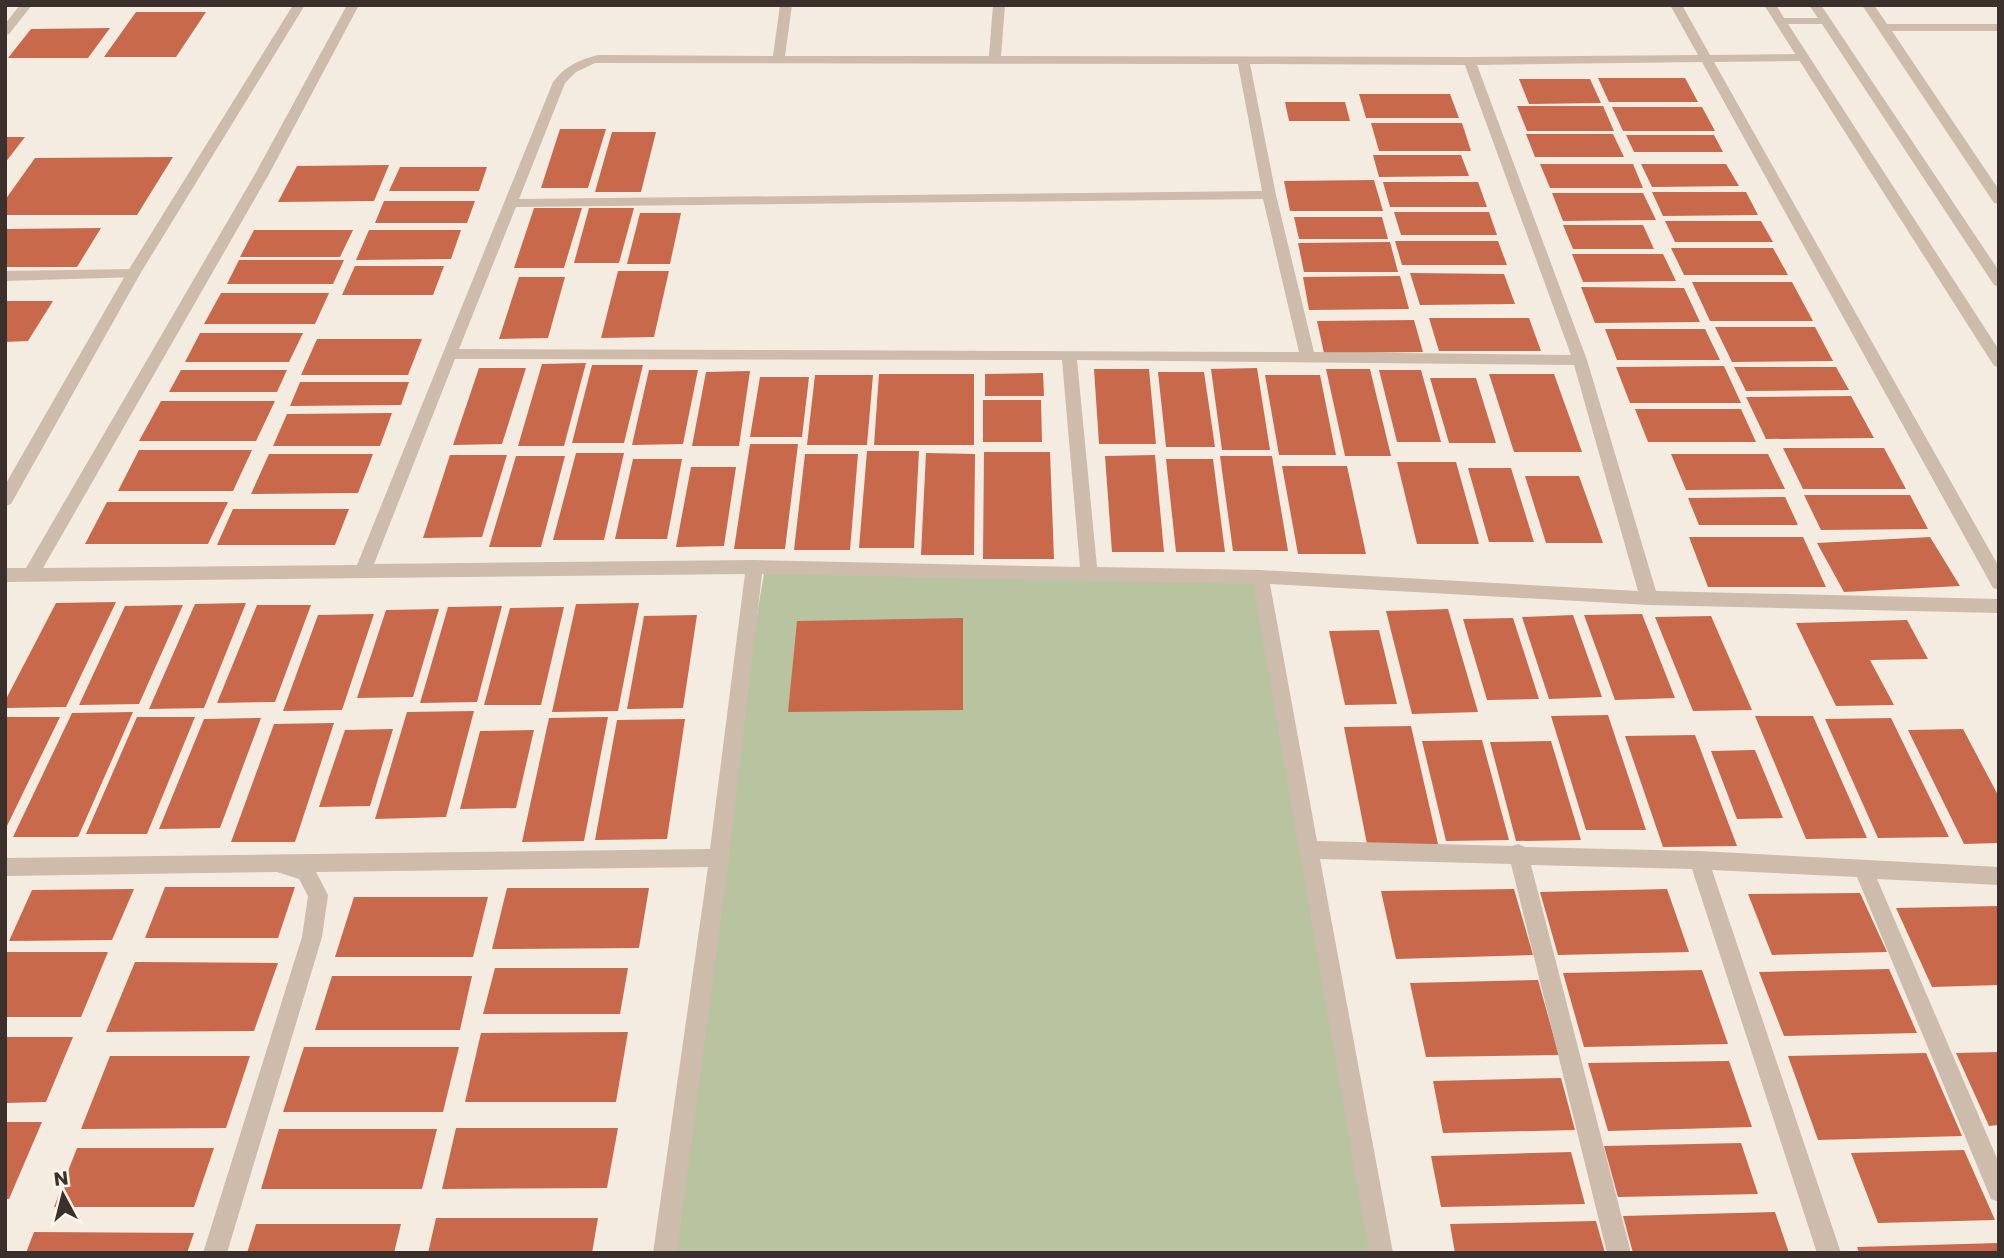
<svg xmlns="http://www.w3.org/2000/svg" width="2004" height="1258" viewBox="0 0 2004 1258" font-family="Poppins,sans-serif">
  <style>
    .green { fill: #b8c4a0 }
    .building { fill: #c8694b }
    .lines { fill: none; stroke-linecap: round; stroke-linejoin: round }
    .minor { fill: #cdbbac; fill-rule: evenodd }
    .tertiary { fill: #cdbbac; fill-rule: evenodd }
  </style>
  <rect width="100%" height="100%" fill="#f4ebe1"/>
  <path class="green" d="M764,573L1259,578L1375,1253H662L730,777Z"/>
  <path class="building" d="M136,12H206L176,57H104Z
    M110,28L88,58H8L31,29Z
    M1598,78H1685L1698,102H1609Z
    M1519,79H1590L1601,103L1529,104Z
    M1359,94H1450L1459,118H1366Z
    M1285,102H1345L1350,121H1289Z
    M1517,106H1603L1614,131H1527Z
    M1612,107H1702L1715,131H1623Z
    M1371,123H1462L1471,151H1379Z
    M560,129H606L588,188H541Z
    M612,132H656L641,192H595Z
    M1526,134H1613L1624,157H1535Z
    M1626,135H1714L1723,152H1634Z
    M5,137H25L5,163Z
    M1373,155H1461L1469,176L1379,177Z
    M173,157L137,215H5V200L35,158Z
    M1540,164H1633L1643,188H1550Z
    M1641,164H1726L1739,186L1652,187Z
    M389,165L374,201L278,202L297,166Z
    M400,167H487L479,191H389Z
    M1374,180L1383,211H1290L1284,181Z
    M1383,182H1478L1487,207H1390Z
    M1652,192H1746L1758,215L1663,216Z
    M1552,193H1643L1656,220L1563,221Z
    M384,201H475L467,223H375Z
    M534,208H582L564,268H514Z
    M589,208H634L619,263H574Z
    M1394,212H1489L1497,235H1401Z
    M640,213H681L670,264H627Z
    M1294,217H1382L1388,239H1299Z
    M1665,221H1761L1773,242H1675Z
    M1563,225H1643L1654,249H1573Z
    M101,228L77,267H5V229Z
    M254,230H353L340,257H240Z
    M369,230H461L451,259L356,260Z
    M1395,241H1498L1507,265H1402Z
    M1390,242L1398,272H1304L1298,243Z
    M1671,248H1773L1788,275H1684Z
    M1572,254H1663L1676,281L1583,282Z
    M239,260H344L333,284H227Z
    M355,266H444L433,295H342Z
    M618,271H669L654,337L601,338Z
    M1410,273L1504,274L1515,304L1420,305Z
    M1400,276L1409,309L1309,310L1303,277Z
    M519,277H565L548,338L499,339Z
    M1692,282H1792L1813,321H1710Z
    M1581,287L1684,288L1700,322L1595,323Z
    M221,293H329L315,324H204Z
    M5,301H53L28,341L5,342Z
    M1429,318H1529L1541,351H1439Z
    M1414,320L1423,352L1324,353L1317,321Z
    M1715,327H1815L1833,361L1732,362Z
    M1605,329H1705L1720,360H1617Z
    M200,333H303L289,362H185Z
    M317,339H422L408,375H301Z
    M586,363L564,446H518L542,364Z
    M592,365H643L624,443H572Z
    M1724,366L1741,403H1630L1616,367Z
    M1734,367H1836L1849,390L1746,391Z
    M479,368H526L502,444L453,445Z
    M1257,368L1270,450H1222L1211,369Z
    M1094,369H1149L1156,444H1099Z
    M1326,369H1370L1391,456H1345Z
    M181,370H287L277,392H169Z
    M649,370H698L683,444L632,445Z
    M1379,370H1421L1441,442H1397Z
    M750,371L739,446H692L706,372Z
    M1158,372H1204L1215,447H1166Z
    M1043,373L1044,396H985V374Z
    M879,374H974V445H874Z
    M1489,374H1554L1582,452H1514Z
    M815,375H873L867,445H807Z
    M1265,375H1320L1336,455H1279Z
    M760,377H809L802,437H750Z
    M1430,378H1476L1496,443H1449Z
    M300,382H409L401,405L290,406Z
    M1851,396L1874,438L1766,439L1746,397Z
    M983,400H1041L1042,442H983Z
    M161,401H275L256,441H139Z
    M1635,409H1741L1756,442H1648Z
    M392,413L380,446H273L287,414Z
    M750,444H798L785,549H734Z
    M1783,448H1884L1906,489H1803Z
    M139,450H252L233,491H118Z
    M867,451H919L914,548H859Z
    M984,452H1050L1054,559H983Z
    M576,453H624L604,540H553Z
    M926,453L975,454L974,555H921Z
    M269,454H373L358,493L251,494Z
    M805,454H858L850,550H794Z
    M1671,454H1768L1785,489L1686,490Z
    M450,455H507L482,537L423,538Z
    M1155,455L1164,552H1112L1105,456Z
    M516,456H565L541,547H489Z
    M1220,456H1272L1288,551H1233Z
    M633,459H682L667,539H615Z
    M1166,459H1213L1225,552H1176Z
    M1397,462H1456L1479,544H1417Z
    M1282,466H1347L1366,554H1298Z
    M691,467H736L724,546L676,547Z
    M1468,468H1511L1534,542H1489Z
    M1525,476H1579L1603,543H1546Z
    M1804,495H1910L1928,529L1821,530Z
    M1785,497L1798,525H1699L1688,498Z
    M107,502H228L208,544H85Z
    M233,509H349L335,545H217Z
    M1689,537H1803L1826,587H1708Z
    M1930,537L1960,586L1844,592L1817,543Z
    M116,602L66,707L5,708V701L56,603Z
    M246,603L204,708L149,709L195,604Z
    M639,603L618,711L552,712L576,604Z
    M183,605L139,704L79,705L125,606Z
    M257,605H311L275,702L217,703Z
    M502,606L477,702L420,703L448,607Z
    M564,607L541,705H484L510,608Z
    M439,609L413,697L357,698L386,610Z
    M1448,609L1478,712L1412,714L1386,611Z
    M374,614L342,710L283,711L318,615Z
    M1642,614L1675,698L1615,700L1584,615Z
    M697,615L683,708L627,709L644,616Z
    M1573,615L1602,697L1549,699L1522,617Z
    M1711,616L1752,710L1693,711L1655,617Z
    M963,618V710L788,712L797,621Z
    M1513,618L1539,699L1487,700L1463,619Z
    M1907,620L1928,659L1870,660L1894,705L1836,706L1796,623Z
    M1379,630L1397,704L1345,705L1329,631Z
    M474,711L446,817L375,819L407,712Z
    M133,712L78,837H13L72,713Z
    M1608,715L1646,830H1586L1551,716Z
    M1755,716H1813L1867,838L1806,839Z
    M5,717H60L5,830Z
    M137,717H195L147,834H86Z
    M608,717L584,841L522,842L549,718Z
    M261,718L220,828L159,829L204,719Z
    M1891,718L1949,837L1878,838L1825,719Z
    M685,719L667,839L595,840L617,720Z
    M334,723L295,842H231L274,724Z
    M1411,726L1438,844H1367L1344,727Z
    M393,729L370,806L319,807L345,730Z
    M1963,729L1999,797V843L1964,844L1908,730Z
    M534,730L516,808L460,809L480,731Z
    M1695,735L1737,846L1663,847L1625,736Z
    M1482,740L1509,840L1446,841L1422,741Z
    M1551,741L1581,840L1516,841L1490,742Z
    M1755,750L1783,818L1737,819L1711,751Z
    M165,887H295L278,938H145Z
    M507,888H649L639,948L492,949Z
    M134,889L112,940L9,941L32,890Z
    M1514,889L1533,955L1396,959L1381,891Z
    M1667,889L1689,952L1558,955L1540,892Z
    M1860,893L1887,952L1772,955L1748,894Z
    M354,897H488L473,957H335Z
    M1999,906V985L1932,987L1896,908Z
    M5,952H108L81,1017H5Z
    M135,962L278,963L254,1031L106,1032Z
    M495,968H628L620,1014H483Z
    M1889,969L1917,1033L1784,1036L1759,972Z
    M1702,970L1728,1044L1584,1047L1563,973Z
    M332,976H472L460,1030H315Z
    M1538,980L1559,1055L1426,1057L1410,983Z
    M628,1032L616,1102H465L481,1033Z
    M5,1037H73L46,1102L5,1103Z
    M304,1047H459L443,1112H283Z
    M1999,1052V1125L1989,1126L1956,1053Z
    M1926,1053L1962,1136L1818,1140L1788,1056Z
    M110,1056H250L226,1128L81,1129Z
    M1729,1061L1752,1127L1608,1131L1588,1063Z
    M1561,1078L1575,1130L1443,1133L1433,1081Z
    M5,1122H42L9,1199H5Z
    M456,1128H618L607,1188L442,1189Z
    M279,1129H437L422,1189H261Z
    M1741,1143L1758,1194L1618,1197L1604,1146Z
    M77,1148H214L194,1207H54Z
    M1964,1150L1995,1220L1878,1223L1851,1153Z
    M1571,1152L1585,1204L1441,1207L1431,1156Z
    M1775,1212L1789,1253H1633L1623,1216Z
    M436,1218H598L592,1253H428Z
    M1596,1221L1605,1253H1455L1450,1224Z
    M256,1224H401L394,1253H247Z
    M34,1232L194,1233L187,1253H26Z
    M1999,1243V1253H1859L1857,1247Z"/>
  <g class="lines">
    <path class="minor" d="M20,5H32L9,34L5,35V24Z
      M347,5H359L269,174L43,568L357,565L553,82C565,66 579,60 598,55L773,56L780,5H792L785,56H989L993,5H1005L1001,56L1470,57L1698,55L1670,5H1682L1710,55L1807,54V60L1803,61L1714,62L1999,567V590L1993,588L1702,62L1477,65L1587,360L1656,591L1999,599V613L1649,605L1270,584L1317,841L1512,846L1518,844L1525,847L1699,851L1999,867V885L1877,879L1999,1163V1202L1991,1199L1857,877L1712,870L1841,1253H1817L1692,869L1531,865L1631,1253H1607L1511,864L1320,859L1393,1253H1369L1253,584L762,574L729,858L677,1253H653L708,867L316,872L328,895L322,937L227,1253H203L302,937L308,896L299,879L277,872L5,876V858L710,849L745,574L5,582V568H26L255,174ZM595,63L1238,64L1262,191L519,199L565,83L576,72ZM1250,64L1465,65L1571,355L1314,352L1276,195ZM1263,199L1299,352L459,349L516,207ZM455,359L1062,360L1080,567L754,560L374,564ZM1077,360L1574,365L1638,591L1260,570L1097,567Z
      M1862,5H1874L1887,24H1999V31H1892L1999,190V204L1994,203Z
      M133,269L138,271V277L5,281V271Z"/>
    <path class="tertiary" d="M293,5H305L140,274L11,504L5,506V485L126,274Z
      M1764,5H1776L1784,18H1818L1809,5H1821L1999,271V287L1994,285L1822,24H1788L1999,350V367L1994,366Z"/>
  </g>
  <rect width="2004" height="1258" fill="none" stroke="#3b302b" stroke-width="14"/>
  <g transform="translate(63 1195) rotate(353)" stroke="#fbf5ee" stroke-width="5" paint-order="stroke">
  <path d="M0-5L12 26L0 18L-12 26Z" fill="#3b302b"/>
  <text y="-10" font-size="19" font-weight="bold" text-anchor="middle" fill="#3b302b">N</text>
  </g>
</svg>
